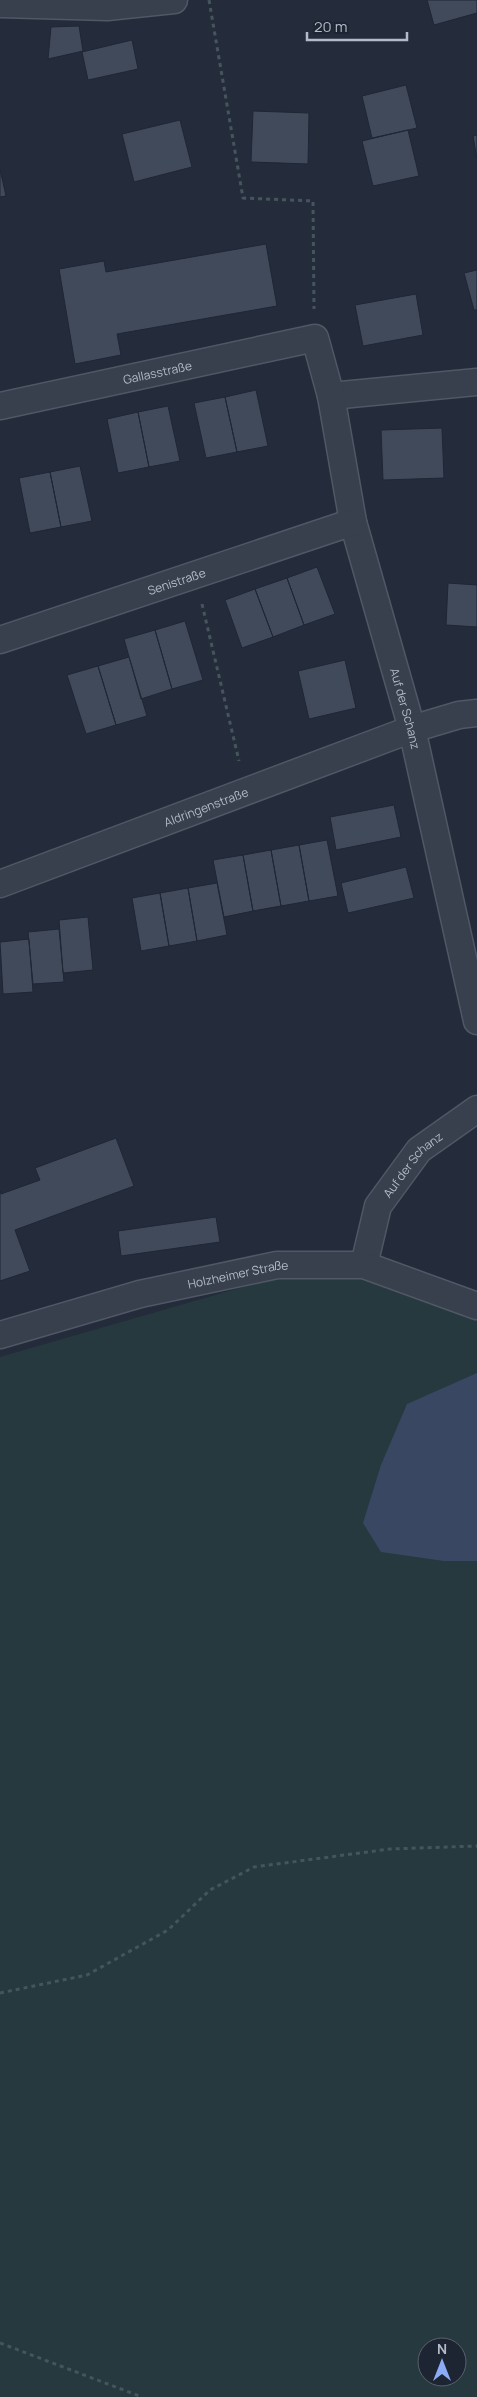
<svg xmlns="http://www.w3.org/2000/svg" width="477" height="2397" viewBox="0 0 477 2397" font-family="Manrope,sans-serif">
  <style>
    .green { fill: #26393e; fill-rule: evenodd }
    .water { fill: #394763 }
    .building { fill: #414a5b; stroke: #1f2634 }
    .lines { fill: none; stroke-linecap: round; stroke-linejoin: round }
    .minor-casing { stroke: #505765; stroke-width: 29 }
    .path { stroke: #44565b; stroke-width: 3; stroke-dasharray: 4 4; stroke-linecap: butt }
    .minor { stroke: #383f4d; stroke-width: 26 }
    .labels { text-anchor: middle; dominant-baseline: central; stroke-width: 5; stroke-linejoin: round; paint-order: stroke }
    .street-label { font-size: 12px; fill: #b4bac8; stroke: #1d2432 }
  </style>
  <rect width="100%" height="100%" fill="#242c3c"/>
  <path class="green" d="M337,1260L477,1311V2397H0V1357ZM427,2347H457V2377H427Z"/>
  <path class="water" d="M477,1373V1561H444L381,1552L363,1523L381,1465L407,1404Z"/>
  <path class="building" d="M427,0H477V13L434,25Z
    M79,26L83,51L48,59L51,27Z
    M132,40L138,69L88,80L82,52Z
    M406,85L417,128L372,138L362,96Z
    M253,111L309,113L308,164L251,162Z
    M180,120L192,167L134,182L122,134Z
    M408,130L419,176L373,186L362,141Z
    M477,135V159L473,136Z
    M0,169L6,196L0,197Z
    M266,244L277,306L117,334L121,355L75,364L59,269L104,261L106,272Z
    M477,270V310H474L464,273Z
    M416,294L423,335L363,346L355,305Z
    M256,390L268,446L237,452L225,397Z
    M225,397L237,452L206,458L194,403Z
    M168,406L180,461L149,467L138,412Z
    M138,412L149,467L118,473L107,419Z
    M442,428L444,478L383,480L381,430Z
    M80,466L92,521L61,527L50,472Z
    M50,472L61,527L30,533L19,478Z
    M317,567L335,614L304,625L287,578Z
    M287,578L304,625L273,637L255,589Z
    M448,583L477,585V627L446,625Z
    M255,589L273,637L242,648L225,600Z
    M185,621L203,680L172,689L155,630Z
    M155,630L172,689L141,699L124,639Z
    M129,657L147,716L116,725L98,666Z
    M345,660L356,708L309,719L298,671Z
    M98,666L116,725L86,734L67,675Z
    M394,805L401,837L336,850L330,817Z
    M327,840L338,896L309,901L299,845Z
    M299,845L309,901L281,906L271,850Z
    M271,850L281,906L253,911L243,855Z
    M243,855L253,911L224,917L213,860Z
    M406,867L414,898L348,913L341,883Z
    M217,883L227,935L197,941L188,888Z
    M188,888L197,941L169,946L160,893Z
    M160,893L169,946L141,951L132,898Z
    M88,917L93,970L63,973L59,920Z
    M59,929L64,982L33,984L28,932Z
    M29,939L33,992L3,994L0,942Z
    M116,1138L134,1186L15,1230L30,1271L0,1281V1190L1,1194L40,1180L35,1168Z
    M216,1217L220,1242L121,1256L118,1231Z"/>
  <g class="lines">
    <g class="minor-casing">
      <g id="minor">
        <path d="M0,4L107,7L174,0"/>
        <path d="M331,396L477,382"/>
        <path id="s1" d="M0,406L315,338L331,396L353,522L412,729L477,1021"/>
        <path id="s2" d="M0,640L353,522"/>
        <path id="s3" d="M0,884L412,729L459,715L477,713"/>
        <path id="s4" d="M364,1265L378,1206L419,1150L477,1109"/>
        <path id="s5" d="M0,1335L140,1294L277,1265H364L477,1306"/>
      </g>
    </g>
    <path class="path" d="M209,0L243,198L313,201L314,309
      M202,604L239,761
      M0,1993L87,1975L168,1930L210,1890L254,1867L390,1849L477,1846
      M0,2343L142,2397"/>
    <use href="#minor" class="minor"/>
  </g>
  <g class="labels">
    <g class="street-label">
      <text stroke="none"><textPath href="#s1" startOffset="161">Gallasstraße</textPath></text>
      <text stroke="none"><textPath href="#s2" startOffset="186">Senistraße</textPath></text>
      <text stroke="none"><textPath href="#s1" startOffset="704">Auf der Schanz</textPath></text>
      <text stroke="none"><textPath href="#s3" startOffset="220">Aldringenstraße</textPath></text>
      <text stroke="none"><textPath href="#s4" startOffset="115">Auf der Schanz</textPath></text>
      <text stroke="none"><textPath href="#s5" startOffset="246">Holzheimer Straße</textPath></text>
    </g>
  </g>
  <g transform="translate(442 2362)"><circle r="24" fill="#1d2432" stroke="#59606e"/>
  <path d="M0-4L9 19L0 12L-9 19Z" fill="#8dabf4"/>
  <text y="-8" font-size="14" font-weight="bold" text-anchor="middle" fill="#b4bac8">N</text>
  </g>
  <path d="M307 32v8h100v-8" fill="none" stroke="#b4bac8" stroke-width="2.5"/>
  <text x="314" y="32" font-size="15" fill="#b4bac8" stroke="#1d2432" stroke-width="4" paint-order="stroke">20 m</text>
</svg>
